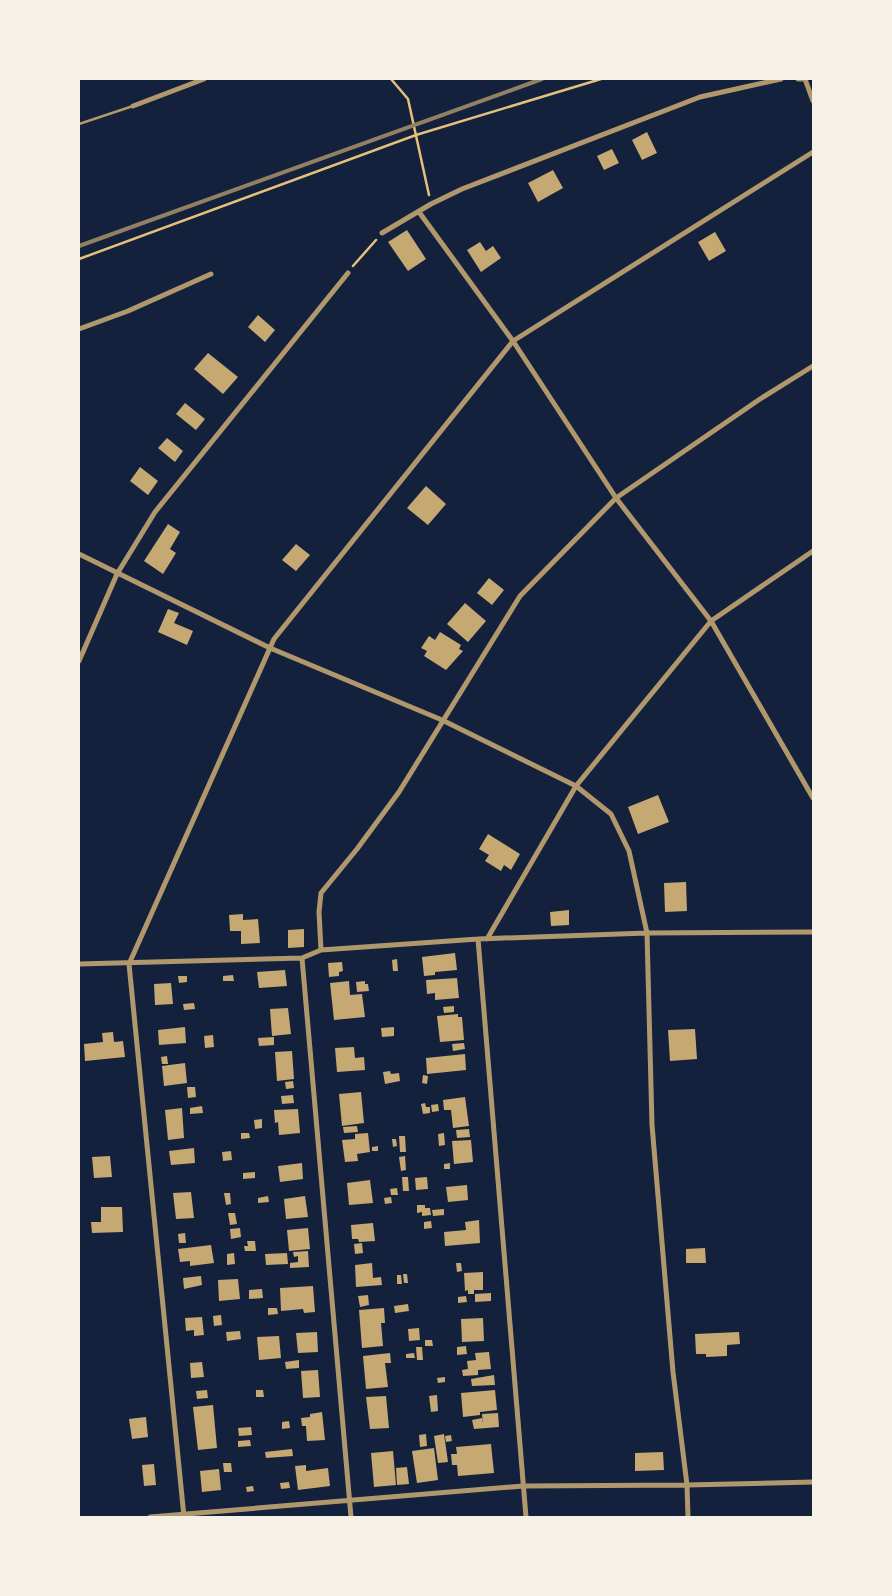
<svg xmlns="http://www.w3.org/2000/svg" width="892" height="1596" viewBox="0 0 892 1596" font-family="Manrope,sans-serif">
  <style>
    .building { fill: #c6a872 }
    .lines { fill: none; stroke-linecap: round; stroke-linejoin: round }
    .path { stroke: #e5c07b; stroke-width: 2.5 }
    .service { stroke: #b1986c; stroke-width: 2.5 }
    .minor { stroke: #b1986c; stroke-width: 5 }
    .rail { stroke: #918062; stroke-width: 4 }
  </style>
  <rect width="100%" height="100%" fill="#14213d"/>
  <path class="building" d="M647,132L657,153L642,160L632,140Z
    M612,149L619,163L604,170L597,156Z
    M553,170L563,188L538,202L528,183Z
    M407,230L426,259L408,271L388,242Z
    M715,232L726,251L709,261L698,242Z
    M480,242L486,251L493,246L501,258L481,272L467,250Z
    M258,315L275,330L265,342L248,327Z
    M208,353L238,377L223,394L194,369Z
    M185,403L205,419L196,430L176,414Z
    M167,438L183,451L175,462L158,448Z
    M140,467L158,481L148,495L130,481Z
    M426,486L446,504L428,525L407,508Z
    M168,524L180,532L170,549L176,553L163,574L144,561Z
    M296,544L310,555L296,571L282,560Z
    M489,578L504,590L492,605L477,593Z
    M465,603L486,621L468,642L447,624Z
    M168,609L179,613L174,623L193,631L187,645L158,632Z
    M440,632L461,645L459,649L463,651L446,670L424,656L427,651L421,648L429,636L435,640Z
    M658,795L669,822L638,834L628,807Z
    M488,834L520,854L511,870L504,865L501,871L485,861L489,855L479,849Z
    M686,882L687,911L665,912L664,883Z
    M569,910V925L551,926L550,912Z
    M243,914V920L258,919L260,943L241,944V931H230L229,915Z
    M304,929V947L288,948V930Z
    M455,953L457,970L435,972V975L424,976L422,957Z
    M397,959L398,971H393L392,960Z
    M342,962L343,971L339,972V976L329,977L328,963Z
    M285,970L287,986L259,988L257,972Z
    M233,975L234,981H223V976Z
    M178,976H187V982L179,983Z
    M457,978L459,998L435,1000V993L427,994L426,980Z
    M349,981L350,995L362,994L365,1017L334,1020L330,983Z
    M365,981V984H368L369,991L357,992L356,982Z
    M171,983L173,1004L155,1005L154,984Z
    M194,1003L195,1009L184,1010L183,1004Z
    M454,1006V1012L444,1013L443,1007Z
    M288,1008L291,1034L272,1036L270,1009Z
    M458,1014V1017H462L464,1040L440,1042L437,1016Z
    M185,1027L186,1043L159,1045L158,1030Z
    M394,1027V1036L382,1037L381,1028Z
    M695,1029L697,1059L670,1061L668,1030Z
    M113,1032L114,1042L123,1041L125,1057L85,1061L84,1044L103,1042L102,1033Z
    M213,1035L214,1047L205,1048L204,1036Z
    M274,1037V1045L259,1046L258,1038Z
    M464,1043L465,1049L453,1051L452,1044Z
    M354,1047L355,1058L364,1057L365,1070L337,1072L335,1048Z
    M292,1051L294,1079L277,1081L275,1052Z
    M465,1054L466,1070L427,1074L426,1058Z
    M167,1056L168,1064H162L161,1057Z
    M185,1063L187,1083L164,1086L162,1066Z
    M390,1071L391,1074L399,1073L400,1081L385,1084L383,1072Z
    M423,1075L428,1076L427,1084L422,1083Z
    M293,1081L294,1088L286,1089L285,1082Z
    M187,1087H195L196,1097L188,1098Z
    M361,1092L364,1123L342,1126L339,1094Z
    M293,1095L294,1103L282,1104L281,1096Z
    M465,1097L469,1126L453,1128L451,1110H444L443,1100Z
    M425,1103L426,1107H430V1113L423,1114L421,1104Z
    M438,1104L439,1111L432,1112L431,1105Z
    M202,1106L203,1113L190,1114V1108Z
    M182,1108L184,1138L168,1140L165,1110Z
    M298,1109L300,1133L279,1135L278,1122L275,1123L274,1110Z
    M262,1119V1128L255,1129L254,1120Z
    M357,1126L358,1132L344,1133L343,1127Z
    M469,1129L470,1137L457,1138L456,1130Z
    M241,1133H249L250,1138L241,1139Z
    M368,1133L370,1152L357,1154L358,1161L345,1162L342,1140L355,1139V1134Z
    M444,1133L445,1145L439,1146L438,1134Z
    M399,1136H405L406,1152H400Z
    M392,1139H396L397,1146L393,1147Z
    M471,1140L473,1162L454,1164L452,1141Z
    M378,1146V1151H372V1147Z
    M194,1148L195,1163L171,1165L169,1151Z
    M231,1151L232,1160L223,1161L222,1152Z
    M110,1156L112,1177L94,1178L92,1157Z
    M405,1156L406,1170L401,1171L399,1157Z
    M302,1163L303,1179L280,1182L278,1166Z
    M450,1163V1169H444V1164Z
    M255,1172V1178L243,1179V1173Z
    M402,1177H408L409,1191H403Z
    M427,1177L428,1189L416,1190L415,1178Z
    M370,1180L373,1203L349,1205L347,1183Z
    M467,1185L468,1200L448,1202L446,1187Z
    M397,1188L398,1195H391L390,1189Z
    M191,1192L194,1218L176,1219L173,1193Z
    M224,1193H230L231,1204L226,1205Z
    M268,1196L269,1202L258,1203V1198Z
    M305,1196L308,1217L286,1219L284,1199Z
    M391,1197L392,1203L385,1204L384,1198Z
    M417,1205H425V1208H430L431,1215L422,1216V1212L417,1213Z
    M101,1207H122L123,1232L92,1233L91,1222H101Z
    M444,1209V1215L433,1216L432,1210Z
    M228,1213H235L237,1224L230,1225Z
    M479,1220L480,1243L445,1246L444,1232L466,1230L465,1222Z
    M431,1221L432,1228L424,1229V1222Z
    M373,1223L375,1241L359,1242L358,1239H352L351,1225Z
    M240,1228L241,1237L231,1239L230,1229Z
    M308,1228L310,1249L289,1251L287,1230Z
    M185,1233L186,1243H179L178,1234Z
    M247,1241H255L256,1251H245L244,1246H248Z
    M362,1243L363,1253L355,1254L354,1244Z
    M211,1245L214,1263L190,1266V1261L180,1262L178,1249Z
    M705,1248L706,1263H686V1249Z
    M308,1251L309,1267L290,1268V1263L298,1262V1256L294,1257L293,1252Z
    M234,1253L235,1264L227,1265V1254Z
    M287,1253L288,1264L266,1265L265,1254Z
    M372,1263L373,1278L381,1277L382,1285L356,1287L355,1265Z
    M456,1263H461L462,1271L457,1272Z
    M483,1272V1290H474V1294H468V1290L465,1291L464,1273Z
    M403,1274H407L408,1283H404Z
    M397,1275H401L402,1284H397Z
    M201,1276L202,1285L184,1289L183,1278Z
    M238,1279L240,1299L219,1301L218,1280Z
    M313,1286L315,1312L304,1313L303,1309L281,1311L280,1288Z
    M262,1289L263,1298L249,1299V1290Z
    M491,1293V1301L475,1302V1294Z
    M368,1295L369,1305L360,1307L358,1296Z
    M466,1296L467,1302L458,1303V1297Z
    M408,1304L409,1311L395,1313L394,1306Z
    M268,1308H277L278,1314L268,1315Z
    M384,1308L385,1323H381L383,1346L362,1348L359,1310Z
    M221,1315L222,1325L214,1326L213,1316Z
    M202,1317L204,1335L194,1336V1330L186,1331L185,1318Z
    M483,1318L484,1341L462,1342L461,1319Z
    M419,1328L420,1340L409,1341L408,1329Z
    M240,1331L241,1339L227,1341L226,1332Z
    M317,1332L318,1352L298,1353L296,1333Z
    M739,1332L740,1344L727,1345V1356L706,1357V1354H696L695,1334Z
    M279,1336L281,1358L259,1360L257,1337Z
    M425,1340H432L433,1346H425Z
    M466,1346L467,1354L457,1355V1347Z
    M416,1347H422L423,1360H417Z
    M489,1352L491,1369L478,1370V1375L463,1376L462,1370L468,1369L467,1361L476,1360L475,1353Z
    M390,1353L391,1363H385L388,1387L366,1389L363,1356Z
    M414,1353L415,1358H406V1354Z
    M299,1360V1368L286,1369L285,1362Z
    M202,1362L204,1377L191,1378L190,1363Z
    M318,1370L320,1397L303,1398L301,1371Z
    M494,1375L495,1385L472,1386L471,1379Z
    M445,1377V1382L438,1383L437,1378Z
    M207,1390L208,1398L197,1399L196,1391Z
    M256,1390H263L264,1397H256Z
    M495,1390L497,1410L480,1412V1415L463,1417L461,1393Z
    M437,1395L438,1411L431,1412L429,1396Z
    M386,1396L389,1428L370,1429L366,1397Z
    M213,1405L217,1448L198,1450L193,1407Z
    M322,1412L325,1440L307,1441L306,1426H302L301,1418L310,1417V1414Z
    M498,1413L499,1427L474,1429L472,1420L482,1418L483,1424L482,1414Z
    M146,1417L148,1437L132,1439L129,1419Z
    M289,1421L290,1428L282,1429V1422Z
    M251,1427L252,1435L239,1436L238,1428Z
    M426,1434L427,1446L420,1447L419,1435Z
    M444,1434L448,1462L438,1463L434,1436Z
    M451,1435L452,1441L446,1442L445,1436Z
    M250,1440L251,1446L238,1447V1441Z
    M491,1444L494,1473L458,1476L457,1465H452L451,1454H457L456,1447Z
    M434,1448L438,1480L417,1483L412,1451Z
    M292,1449L293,1456L266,1458L265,1452Z
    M393,1451L396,1485L374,1487L371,1453Z
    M663,1452L664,1470L635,1471V1453Z
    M223,1463H231L232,1472H224Z
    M154,1464L156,1485L144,1486L142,1465Z
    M306,1465V1471L328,1468L330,1486L298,1490L295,1466Z
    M407,1467L409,1484L397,1485L396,1468Z
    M219,1469L221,1490L202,1492L200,1471Z
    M289,1482L290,1488L281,1489L280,1483Z
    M253,1486L254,1491L247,1492L246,1487Z"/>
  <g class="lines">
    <path class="path" d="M391,79L408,99L429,195
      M79,259L416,135L601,79
      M353,266L376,240"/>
    <path class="service" d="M79,124L133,106"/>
    <path class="minor" d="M798,79H805L813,101
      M133,106L204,79
      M419,212L513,341L616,498L711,621L813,798
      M382,233L431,204L462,189L700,97L781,79
      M79,329L128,311L211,274
      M79,554L270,648L442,720L576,786L611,814L629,851L647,933L652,1125L673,1372L687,1485L688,1517
      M79,661L117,574L155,512L348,273
      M478,939L526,1517
      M487,939L576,786L711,621L813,551
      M321,950L319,912L321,893L357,849L399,792L520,596L616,498L760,399L813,366
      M302,958L351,1517
      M79,964L302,958L321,950L478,939L647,933L813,932
      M150,1517L523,1486L687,1485L813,1482
      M184,1517L129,964L274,639L513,341L813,152"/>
    <path class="rail" d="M79,246L542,79"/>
  </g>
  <rect width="892" height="1596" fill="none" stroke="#f6f1e7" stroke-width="160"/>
</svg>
